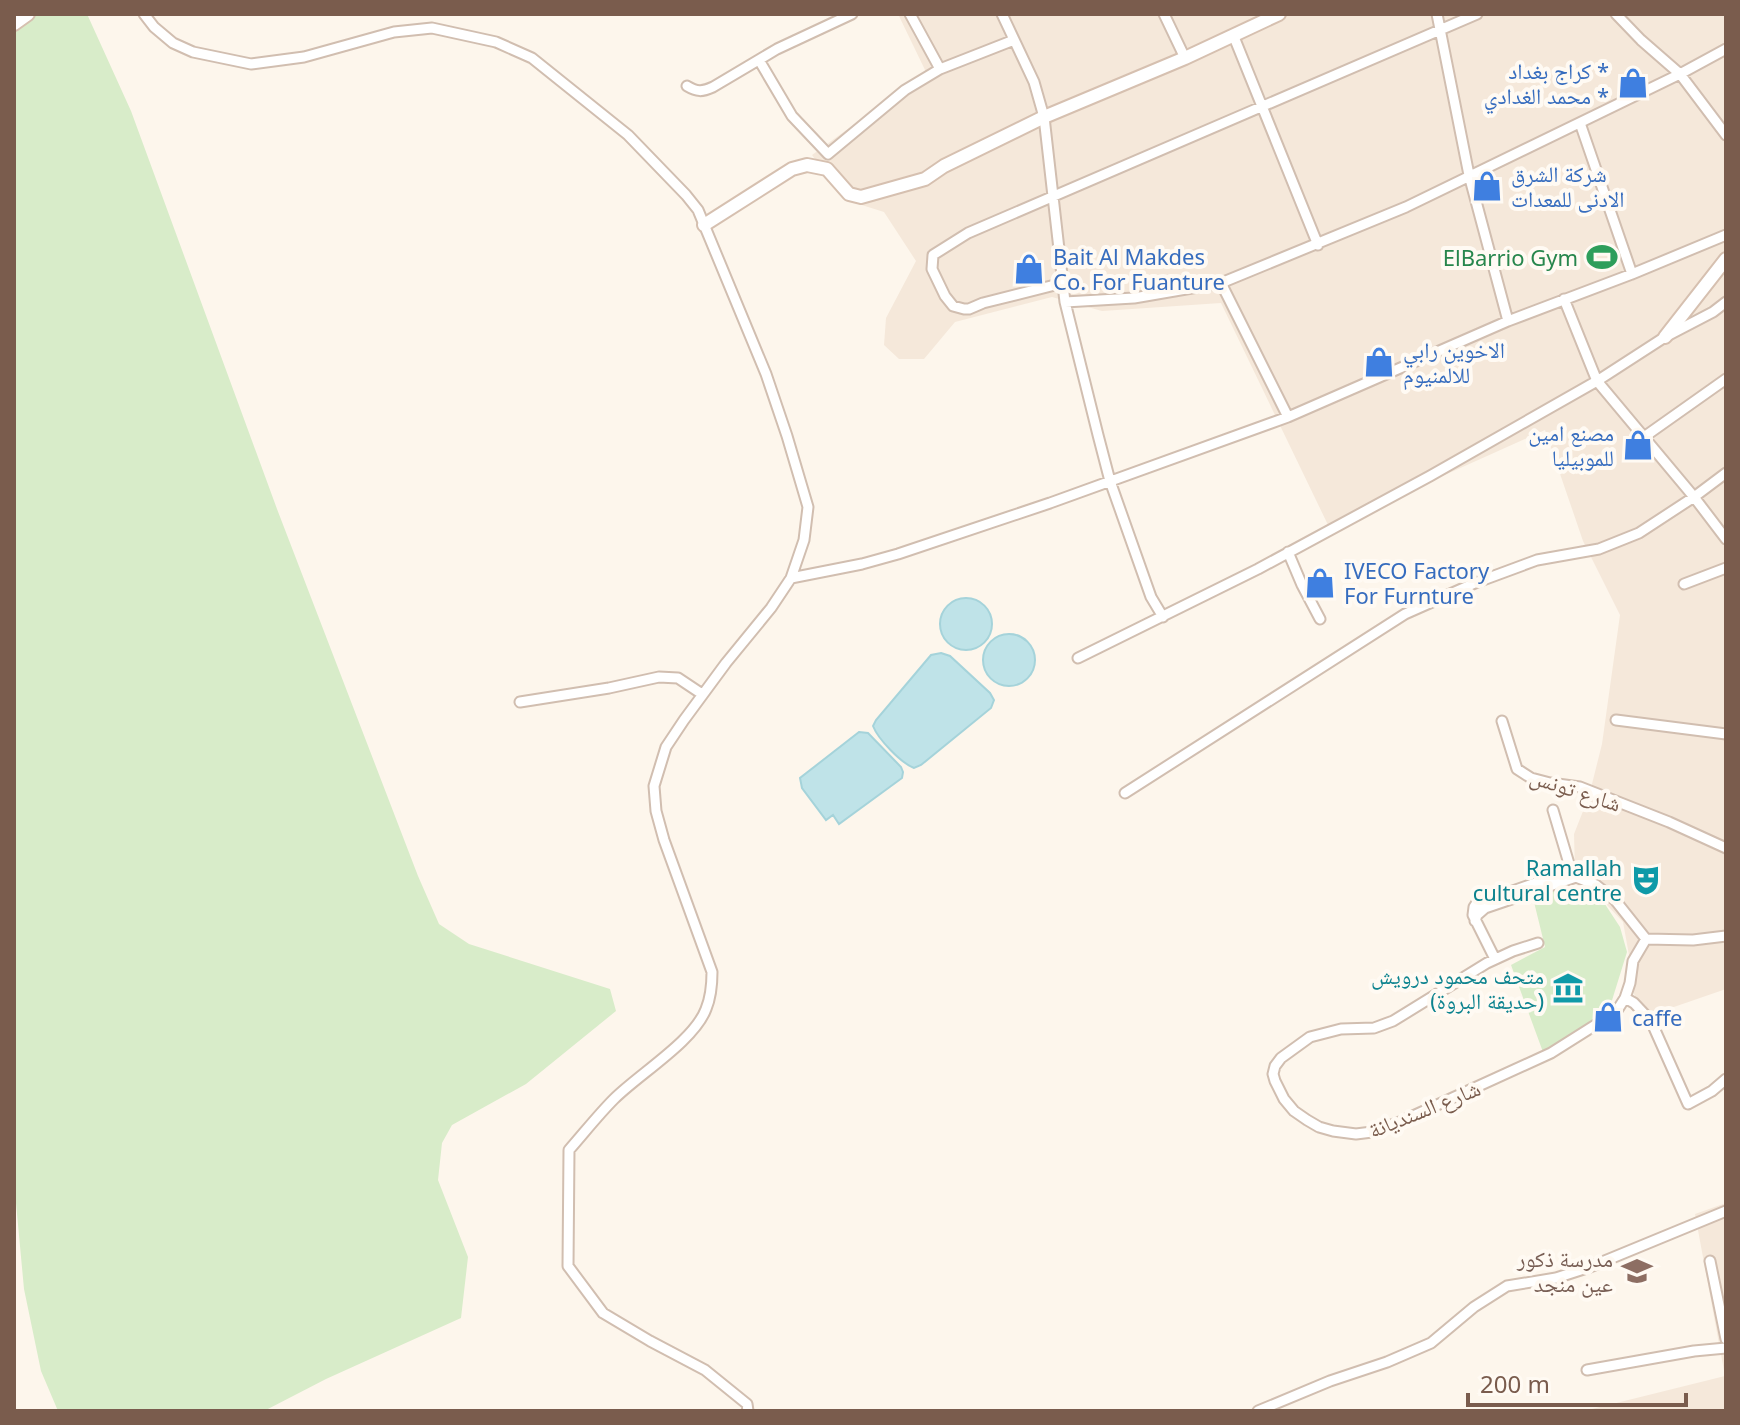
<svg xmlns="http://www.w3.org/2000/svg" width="1740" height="1425" viewBox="0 0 1740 1425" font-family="'Noto Sans','Noto Naskh Arabic',sans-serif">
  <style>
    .residential { fill: #f5e8da }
    .green { fill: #d8ecc9 }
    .water { fill: #bfe3e8; stroke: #a5d3da; stroke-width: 2 }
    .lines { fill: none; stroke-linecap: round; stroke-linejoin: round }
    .street-casing { stroke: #d1beb0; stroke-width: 13 }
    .secondary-casing { stroke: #d6c0b0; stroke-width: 16 }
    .street { stroke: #fff; stroke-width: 9 }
    .secondary { stroke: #fff; stroke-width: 12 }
    .labels { text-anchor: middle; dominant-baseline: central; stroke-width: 8; stroke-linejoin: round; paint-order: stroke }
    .shop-label { font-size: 22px; fill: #366cbe; stroke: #fffaf3; text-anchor: start }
    .leisure-label { font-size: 22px; fill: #27864d; stroke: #fffaf3; text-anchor: end }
    .street-label { font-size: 22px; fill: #7a5c4d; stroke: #fffaf3 }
    .culture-label { font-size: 22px; fill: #0d838f; stroke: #fffaf3; text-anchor: end }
    .education-label { font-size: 22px; fill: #785e54; stroke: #fffaf3; text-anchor: end }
  </style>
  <rect width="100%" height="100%" fill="#fdf6ec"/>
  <path class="residential" d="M898,14H1726V989L1642,1018L1629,978V955L1623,922L1575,871L1574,834L1589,796L1602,744L1620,615L1583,541L1545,430L1329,527L1221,303L1102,311L1052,297L955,322L924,359H899L884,345L886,318L916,261L884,212L846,200L812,155L926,72Z
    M1726,1203V1411H1584L1725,1376L1695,1214Z"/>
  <path class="green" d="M14,14H87L131,111L277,509L418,876L439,924L469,944L610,989L616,1011L526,1084L452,1125L442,1143L438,1180L468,1257L461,1318L326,1379L264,1411H58L41,1371L24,1289L16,1203L14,1200Z
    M1548,880L1597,892L1620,927L1627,952L1609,1010L1543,1052L1511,965L1545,947L1534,902Z"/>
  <path class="water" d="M940 624a26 26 0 1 1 52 0a26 26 0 1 1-52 0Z
    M983 660a26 26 0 1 1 52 0a26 26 0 1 1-52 0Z
    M941,653L950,656L990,693L994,700L991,708L921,765L914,768C901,763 878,739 873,726L876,720L931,655Z
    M859,732L868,733L901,767L903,772L902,778L839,824L833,815L826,820L802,788L800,778Z"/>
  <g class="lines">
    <g class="street-casing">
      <path id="street" d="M144,14L154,27L173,43L193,52L251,64L304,57L394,32L432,28L496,42L532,58L628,135L686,195L698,210L766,374L787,436L808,507L804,540L791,578L771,608L726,663L684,720L666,747L654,786L656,811L664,840L712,972C712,984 711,997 706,1009C694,1041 639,1074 614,1099C598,1115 584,1133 569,1150L568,1266L603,1313L650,1341L705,1370L747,1404L748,1411
        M910,14L940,69L1014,40
        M1002,14L1034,82L1044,117L1065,302L1098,435L1110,481L1151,597L1163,617
        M1164,14L1185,58
        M1437,14L1469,175L1508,321
        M1616,14L1641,40L1680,74L1726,135
        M1234,37L1318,245
        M759,60L792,116L828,154L905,90L940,69
        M687,86C697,92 702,92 713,87L777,49L852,14
        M1580,123L1632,274
        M1063,283L983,303L969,309H964L953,306L945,296L932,269L933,255L968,233L1477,14
        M1221,283L1288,417
        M1564,299L1597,381L1694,497L1726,539
        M1065,302L1134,298L1221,283L1406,207L1680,74L1726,49
        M1644,437L1726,379
        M1288,552L1302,585L1320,619
        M791,578L862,564L898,554L1050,503L1288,417L1508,321L1632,274L1726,235
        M1684,584L1726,568
        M1078,658L1258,569L1430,476L1597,381L1665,337L1713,312L1726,302
        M520,702L609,688L659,677L678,678L702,694
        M1616,720L1726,734
        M1502,721L1517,769L1531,778L1550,783L1580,787L1669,822L1726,848
        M1125,793L1405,614L1475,583L1537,560L1599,549L1639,533L1694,497L1726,473
        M1553,810L1570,867L1576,877L1596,885L1615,900L1646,939L1693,940L1726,936
        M1475,921L1477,915L1485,908L1576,877
        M1538,943L1513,951L1487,963L1393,1021L1374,1028L1341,1029L1310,1037L1281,1058L1275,1066L1273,1074L1275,1081L1284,1099L1294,1111L1307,1120L1319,1127L1333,1131L1356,1134L1372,1132L1402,1121L1551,1053L1616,1012L1625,998L1630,983L1633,961L1646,939
        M1495,959L1473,915L1474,907L1476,904L1572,870
        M1625,998L1634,1003L1651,1021L1688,1104L1712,1091L1726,1079
        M1710,1261L1726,1339
        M1587,1370L1694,1351L1726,1348
        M1258,1411L1330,1381L1387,1362L1431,1343L1474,1307L1507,1286L1556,1278L1590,1267L1726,1211"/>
    </g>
    <g class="secondary-casing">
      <path id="secondary" d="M14,24L28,14
        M704,225L792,169L807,165L827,169L849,194L861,197L925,179L944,166L1044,117L1185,58L1279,14
        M1665,337L1726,259"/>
    </g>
    <use href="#street" class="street"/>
    <use href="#secondary" class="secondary"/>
  </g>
  <defs>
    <g id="shop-bare" transform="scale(2.4)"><path d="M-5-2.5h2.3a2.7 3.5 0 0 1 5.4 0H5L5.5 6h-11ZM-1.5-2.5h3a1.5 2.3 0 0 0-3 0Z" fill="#3f7fe0" stroke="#fffaf3" stroke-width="2.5" paint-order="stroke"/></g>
    <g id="stadium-bare" transform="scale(2.4)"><path d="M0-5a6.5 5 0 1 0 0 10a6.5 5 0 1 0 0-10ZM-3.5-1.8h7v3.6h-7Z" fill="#2e9e5b" stroke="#fffaf3" stroke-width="2.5" paint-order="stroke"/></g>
    <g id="theatre-bare" transform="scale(2.4)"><path d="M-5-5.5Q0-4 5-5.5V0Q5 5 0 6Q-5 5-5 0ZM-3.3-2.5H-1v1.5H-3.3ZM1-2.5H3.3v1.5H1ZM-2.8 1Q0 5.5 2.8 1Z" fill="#0f9aa8" stroke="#fffaf3" stroke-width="2.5" paint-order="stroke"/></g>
    <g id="museum-bare" transform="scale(2.4)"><path d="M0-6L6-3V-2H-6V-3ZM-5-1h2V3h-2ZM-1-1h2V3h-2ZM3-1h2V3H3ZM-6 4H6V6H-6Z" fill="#0f9aa8" stroke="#fffaf3" stroke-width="2.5" paint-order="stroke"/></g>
    <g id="school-bare" transform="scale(2.4)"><path d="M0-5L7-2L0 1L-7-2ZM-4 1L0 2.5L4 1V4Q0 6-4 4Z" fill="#8d6e63" stroke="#fffaf3" stroke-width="2.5" paint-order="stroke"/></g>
  </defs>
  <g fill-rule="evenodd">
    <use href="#shop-bare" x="1633" y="83"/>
    <use href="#shop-bare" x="1487" y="186"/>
    <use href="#stadium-bare" x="1602" y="257"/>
    <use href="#shop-bare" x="1029" y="269"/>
    <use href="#shop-bare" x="1379" y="362"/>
    <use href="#shop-bare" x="1638" y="445"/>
    <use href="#shop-bare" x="1320" y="583"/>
    <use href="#theatre-bare" x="1646" y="880"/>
    <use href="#museum-bare" x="1568" y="988"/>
    <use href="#shop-bare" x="1608" y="1017"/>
    <use href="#school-bare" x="1637" y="1271"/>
  </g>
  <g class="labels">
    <g class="shop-label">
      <text x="1609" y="70" text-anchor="end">كراج بغداد *<tspan x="1609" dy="25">محمد الغدادي *</tspan></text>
      <text x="1511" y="173">شركة الشرق<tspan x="1511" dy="25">الادنى للمعدات</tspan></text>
      <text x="1053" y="256">Bait Al Makdes<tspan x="1053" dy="25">Co. For Fuanture</tspan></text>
      <text x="1403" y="349">الاخوين رابي<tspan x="1403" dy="25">للالمنيوم</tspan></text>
      <text x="1614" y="432" text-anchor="end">مصنع امين<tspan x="1614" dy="25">للموبيليا</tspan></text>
      <text x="1344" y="570">IVECO Factory<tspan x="1344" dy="25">For Furnture</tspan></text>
      <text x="1632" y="1017">caffe</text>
    </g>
    <g class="leisure-label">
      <text x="1578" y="257">ElBarrio Gym</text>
    </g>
    <g class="street-label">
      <text transform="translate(1576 789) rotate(18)">شارع تونس</text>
      <text transform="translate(1424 1108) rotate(-22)">شارع السنديانة</text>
    </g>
    <g class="culture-label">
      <text x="1622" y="867">Ramallah<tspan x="1622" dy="25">cultural centre</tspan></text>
      <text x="1544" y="975">متحف محمود درويش<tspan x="1544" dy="25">(حديقة البروة)</tspan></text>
    </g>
    <g class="education-label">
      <text x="1613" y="1258">مدرسة ذكور<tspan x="1613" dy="25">عين منجد</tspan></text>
    </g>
  </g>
  <rect width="1740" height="1425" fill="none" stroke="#7a5c4d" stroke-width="32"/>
  <path d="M1468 1393v12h218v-12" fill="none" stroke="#7a5c4d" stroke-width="4"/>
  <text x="1480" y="1393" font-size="24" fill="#7a5c4d" stroke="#fffaf3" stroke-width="6" paint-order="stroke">200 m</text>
</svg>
